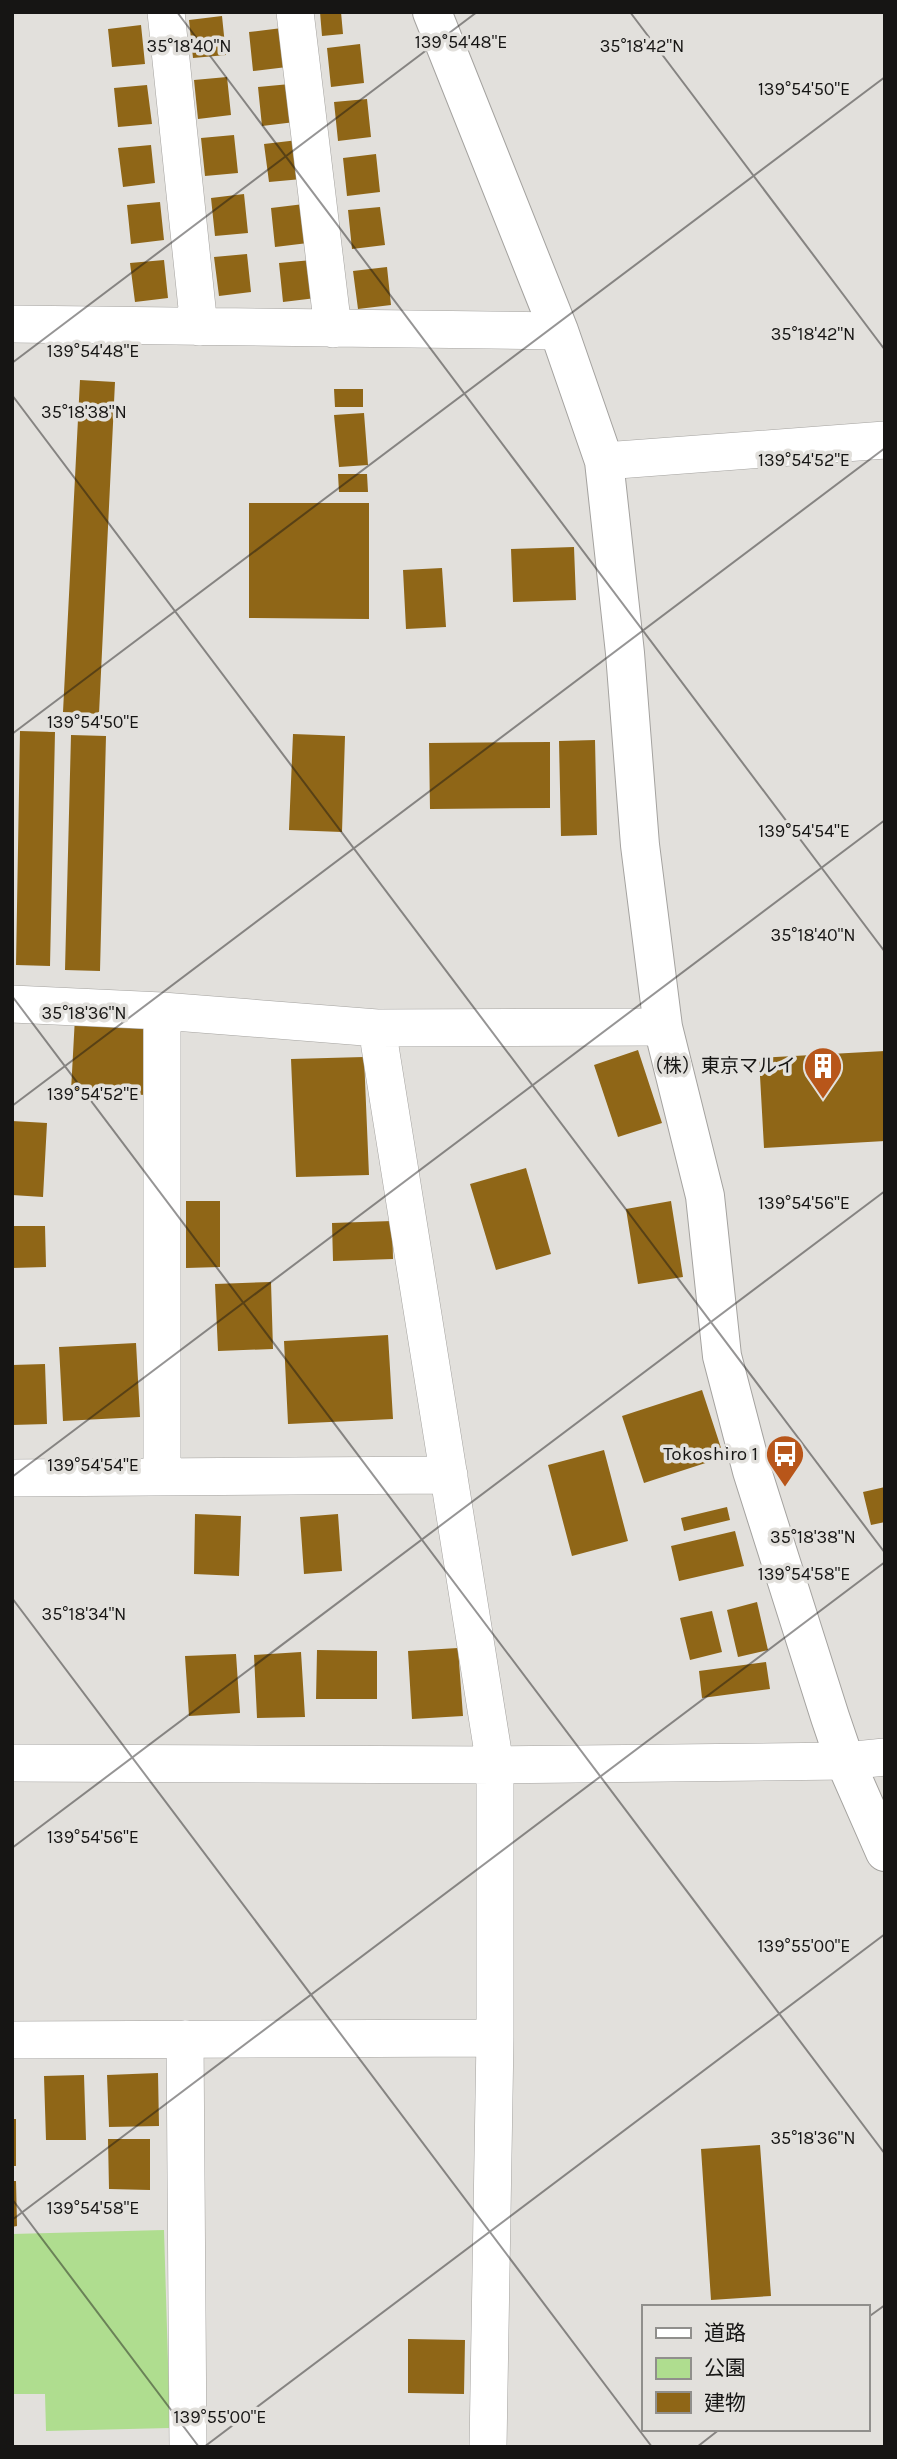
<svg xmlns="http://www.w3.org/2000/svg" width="897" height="2459" viewBox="0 0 897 2459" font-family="Karla,'Noto Sans JP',sans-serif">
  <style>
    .green { fill: #afdd8f }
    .building { fill: #8f6617 }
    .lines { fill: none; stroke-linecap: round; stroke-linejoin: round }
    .street-casing { stroke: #a4a29f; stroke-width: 38 }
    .secondary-casing { stroke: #a4a29f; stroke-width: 40 }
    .street { stroke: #fff; stroke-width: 37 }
    .secondary { stroke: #fff; stroke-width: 38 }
    .ticks { fill: none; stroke: #161514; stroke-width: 2; stroke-opacity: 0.45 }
    .labels { text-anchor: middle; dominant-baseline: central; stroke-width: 7; stroke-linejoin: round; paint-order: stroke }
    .poi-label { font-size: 19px; fill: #161514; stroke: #e2e0dc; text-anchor: end }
    .ticks-label { font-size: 18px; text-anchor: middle; fill: #161514; stroke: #e2e0dc; stroke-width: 7; stroke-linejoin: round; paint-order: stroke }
  </style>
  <rect width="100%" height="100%" fill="#e2e0dc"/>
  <path class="green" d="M164,2230L170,2428L46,2431L45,2394H12V2234Z"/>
  <path class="building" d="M320,12H341L343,34L322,36Z
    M222,16L226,55L193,58L189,20Z
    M141,25L145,64L112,67L108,29Z
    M282,28L287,67L253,71L249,32Z
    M360,44L364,83L331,87L327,48Z
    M227,77L231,115L198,119L194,80Z
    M290,84L295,122L262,126L258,87Z
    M147,85L152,124L118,127L114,88Z
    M367,99L371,137L338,141L334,102Z
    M234,135L238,173L205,176L201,138Z
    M298,140L302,179L269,182L264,144Z
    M151,145L155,183L123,187L118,148Z
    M376,154L380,192L347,196L343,158Z
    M244,194L248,233L215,236L211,198Z
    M160,202L164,240L131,244L127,205Z
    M304,204L308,243L275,247L271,208Z
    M380,207L385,245L352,249L348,210Z
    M247,254L251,292L219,296L214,257Z
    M164,260L168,298L135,302L130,263Z
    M312,260L316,298L283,302L279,263Z
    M387,267L391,305L358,309L353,271Z
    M80,380L115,382L99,714L63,712Z
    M334,389H363V407H335Z
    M364,413L368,465L339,467L334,415Z
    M338,474H367L368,492H339Z
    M249,503H369V619L249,618Z
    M574,547L576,600L513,602L511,549Z
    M442,568L446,627L406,629L403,570Z
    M20,731L55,732L50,966L16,965Z
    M293,734L345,736L342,832L289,830Z
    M71,735L106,736L100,971L65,970Z
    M595,740L597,835L561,836L559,741Z
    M550,742V808L430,809L429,743Z
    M75,1017L148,1021L145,1095L71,1091Z
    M638,1050L662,1123L618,1137L594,1065Z
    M885,1051V1141L764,1148L759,1058Z
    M364,1057L369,1175L296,1177L291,1059Z
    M12,1121L47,1123L43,1197L12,1195Z
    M526,1168L551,1254L496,1270L470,1184Z
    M186,1201H220V1267L186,1268Z
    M671,1201L683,1277L638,1284L626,1209Z
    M392,1221L393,1259L333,1261L332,1223Z
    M12,1226H45L46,1267L12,1268Z
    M271,1282L273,1349L218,1351L215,1284Z
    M388,1335L393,1419L288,1424L284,1341Z
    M136,1343L140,1417L63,1421L59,1347Z
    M45,1364L47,1424L12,1425V1365Z
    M702,1390L724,1457L644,1483L622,1416Z
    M604,1450L628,1541L572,1556L548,1465Z
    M885,1487V1522L871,1525L863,1492Z
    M727,1507L730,1520L684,1531L681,1518Z
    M195,1514L241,1516L239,1576L194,1574Z
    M338,1514L342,1571L304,1574L300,1517Z
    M735,1531L744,1566L679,1581L671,1546Z
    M757,1602L768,1650L738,1657L727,1610Z
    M712,1611L722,1652L690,1660L680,1618Z
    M458,1648L463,1716L412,1719L408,1651Z
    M317,1650L377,1651V1699H316Z
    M301,1652L305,1717L257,1718L254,1655Z
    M236,1654L240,1713L189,1716L185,1656Z
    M766,1662L770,1689L702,1698L699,1671Z
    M158,2073L159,2126L109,2127L107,2075Z
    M84,2075L86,2140H46L44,2076Z
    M12,2119H16V2166H12Z
    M108,2139H150V2190L109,2189Z
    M760,2145L771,2296L711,2300L701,2149Z
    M12,2181H16L17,2226L12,2227Z
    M408,2339L465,2340L464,2394L408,2393Z"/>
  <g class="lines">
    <g class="street-casing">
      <path id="street" d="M166,12L199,327
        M295,12L333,329
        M12,324L559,331
        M604,461L885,440
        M12,1004L162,1011L377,1028L663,1027
        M162,1011V1477
        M377,1028L495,1765V2038L488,2447
        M12,1478L449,1475
        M12,1763L495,1765L845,1761L885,1757
        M185,2039L188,2447
        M12,2040L495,2038"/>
    </g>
    <g class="secondary-casing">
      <path id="secondary" d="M432,12L559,331L604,461L625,653L640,845L663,1027L705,1196L722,1356L752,1471L830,1717L845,1761L885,1852"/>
    </g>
    <use href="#street" class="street"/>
    <use href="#secondary" class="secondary"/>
  </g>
  <path class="ticks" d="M177,12L885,952M630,12L885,350M12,363L477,12M12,395L885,1553M12,734L885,77M12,996L885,2154M12,1106L885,448M12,1477L885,820M12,1598L652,2447M12,1848L885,1191M12,2199L199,2447M12,2220L885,1562M867,2318L885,2305M204,2447L885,1934M697,2447L720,2429"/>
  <defs>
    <g id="building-pin" transform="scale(2.0125)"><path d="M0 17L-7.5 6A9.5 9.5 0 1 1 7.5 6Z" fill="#b8561a" stroke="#e2e0dc"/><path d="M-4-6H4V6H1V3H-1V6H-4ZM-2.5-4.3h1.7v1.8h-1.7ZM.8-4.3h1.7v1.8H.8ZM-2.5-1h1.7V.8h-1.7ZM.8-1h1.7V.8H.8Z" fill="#fff"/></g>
    <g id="bus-pin" transform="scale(2.0125)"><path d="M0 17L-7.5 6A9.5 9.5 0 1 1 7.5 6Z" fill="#b8561a" stroke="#e2e0dc"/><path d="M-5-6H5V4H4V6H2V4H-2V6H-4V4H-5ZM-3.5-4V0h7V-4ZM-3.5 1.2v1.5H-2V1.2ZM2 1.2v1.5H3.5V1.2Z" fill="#fff"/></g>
  </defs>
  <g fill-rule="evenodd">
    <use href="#building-pin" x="823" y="1066"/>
    <use href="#bus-pin" x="785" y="1454"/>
  </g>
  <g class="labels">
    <g class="poi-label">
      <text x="796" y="1066">（株）東京マルイ</text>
      <text x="758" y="1454">Tokoshiro 1</text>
    </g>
  </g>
  <g class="ticks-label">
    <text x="461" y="48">139°54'48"E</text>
    <text x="189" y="52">35°18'40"N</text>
    <text x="642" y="52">35°18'42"N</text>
    <text x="804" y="95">139°54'50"E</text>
    <text x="813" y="340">35°18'42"N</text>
    <text x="93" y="357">139°54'48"E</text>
    <text x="84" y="418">35°18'38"N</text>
    <text x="804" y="466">139°54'52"E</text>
    <text x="93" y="728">139°54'50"E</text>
    <text x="804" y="837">139°54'54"E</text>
    <text x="813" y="941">35°18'40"N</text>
    <text x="84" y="1019">35°18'36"N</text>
    <text x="93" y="1100">139°54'52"E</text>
    <text x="804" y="1209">139°54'56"E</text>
    <text x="93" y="1471">139°54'54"E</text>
    <text x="813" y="1543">35°18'38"N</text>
    <text x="804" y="1580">139°54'58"E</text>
    <text x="84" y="1620">35°18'34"N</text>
    <text x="93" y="1843">139°54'56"E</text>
    <text x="804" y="1952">139°55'00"E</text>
    <text x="813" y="2144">35°18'36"N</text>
    <text x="93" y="2214">139°54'58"E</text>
    <text x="220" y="2423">139°55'00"E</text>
  </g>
  <rect width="897" height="2459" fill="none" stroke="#161514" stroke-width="28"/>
  <rect x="642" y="2305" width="228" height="126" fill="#e2e0dc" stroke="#908f8c" stroke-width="2"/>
  <rect x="656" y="2328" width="35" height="10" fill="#ffffff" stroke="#908f8c" stroke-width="2"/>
  <text x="704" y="2340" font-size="21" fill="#161514">道路</text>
  <rect x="656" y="2358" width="35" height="21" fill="#afdd8f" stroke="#908f8c" stroke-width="2"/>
  <text x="704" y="2375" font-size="21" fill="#161514">公園</text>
  <rect x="656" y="2392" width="35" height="21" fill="#8f6617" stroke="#908f8c" stroke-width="2"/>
  <text x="704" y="2410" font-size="21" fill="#161514">建物</text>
</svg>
